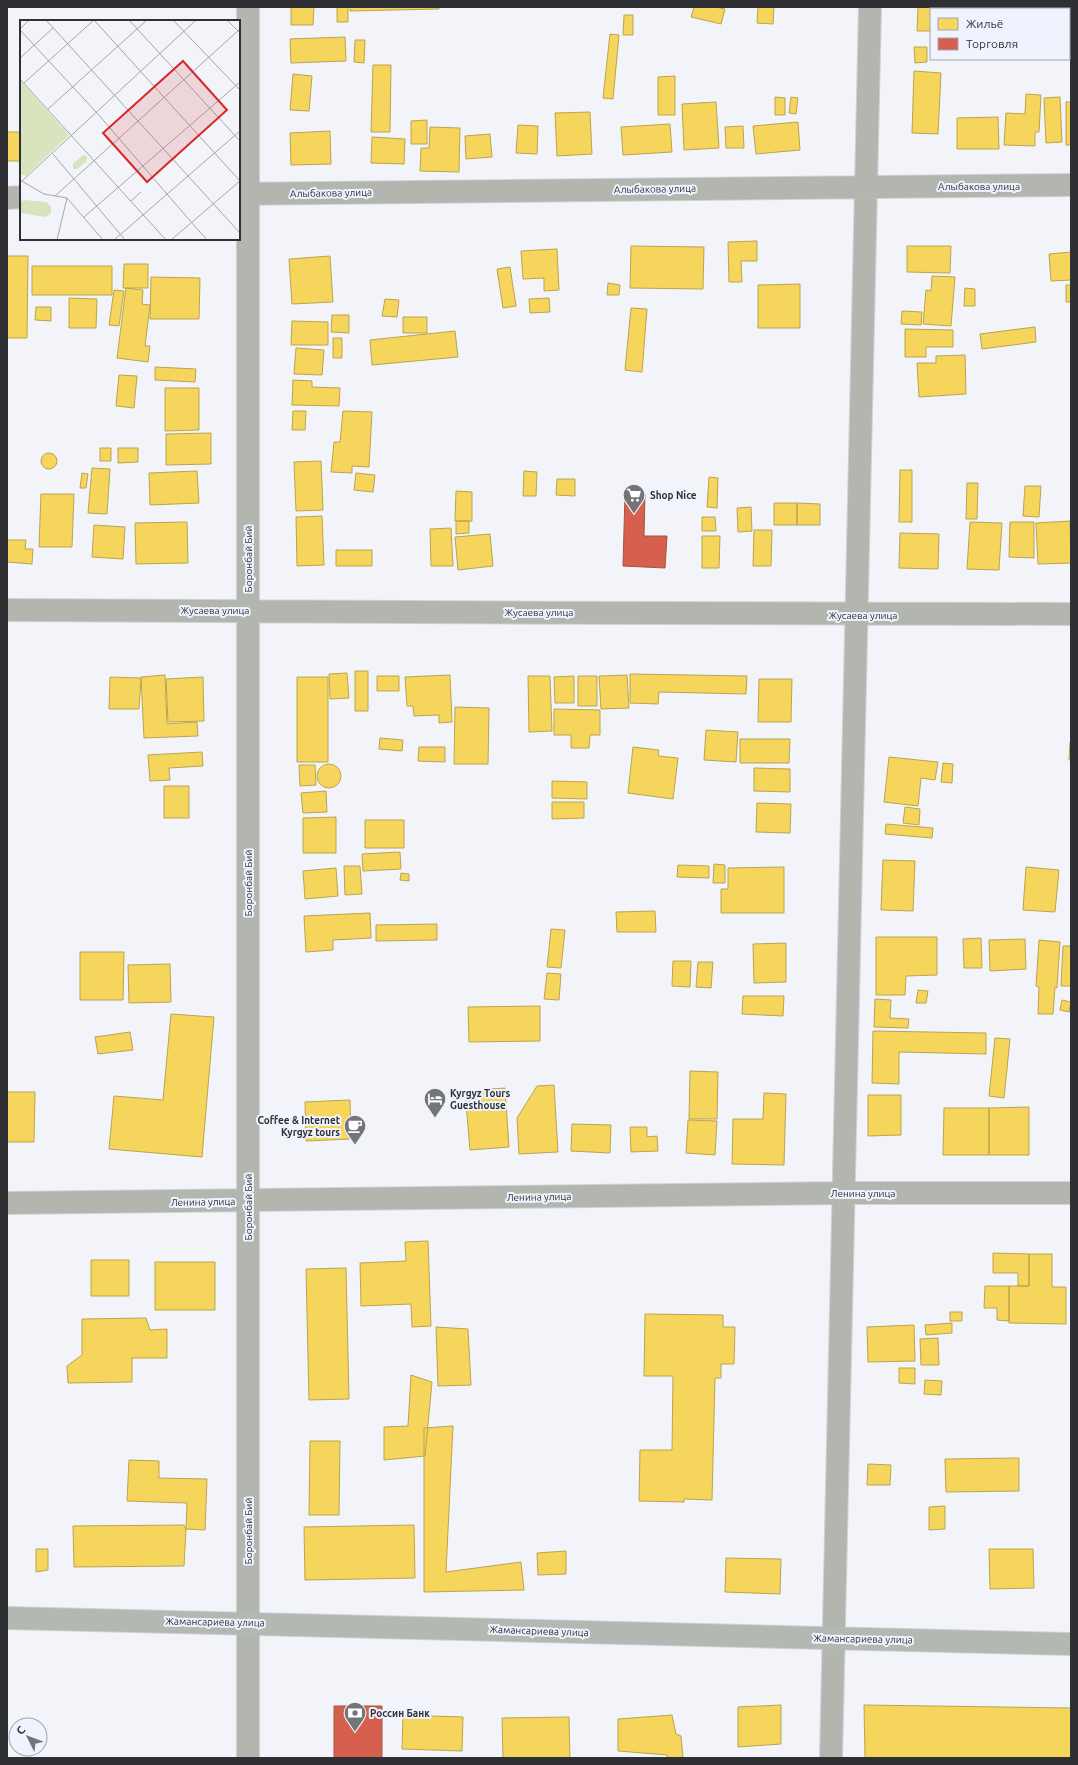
<svg xmlns="http://www.w3.org/2000/svg" width="1078" height="1765" viewBox="0 0 1078 1765" font-family="Ubuntu,sans-serif">
  <style>
    .homes { fill: #f6d55c; stroke: #baa450 }
    .shops { fill: #d6604d; stroke: #a45246 }
    .lines { fill: none; stroke-linecap: round; stroke-linejoin: round }
    .minor-casing { stroke: #d0d2d6; stroke-width: 24 }
    .major-casing { stroke: #d0d2d6; stroke-width: 24 }
    .minor { stroke: #b2b6af; stroke-width: 22 }
    .major { stroke: #b4b8b3; stroke-width: 22 }
    .labels { text-anchor: middle; dominant-baseline: central; stroke-width: 4; stroke-linejoin: round; paint-order: stroke }
    .street-label { font-size: 10px; fill: #2e3034; stroke: #eff3fe }
    .poi-label { font-size: 10px; font-weight: bold; fill: #2e3034; stroke: #eff3fe; text-anchor: start }
    .inset-road { fill: none; stroke: #a4a6ab; stroke-width: 1 }
    .view { fill: #d62828; fill-opacity: 0.15; stroke: #d62828; stroke-width: 2 }
    .inset-edge { fill: none; stroke: #2e3034; stroke-width: 2 }
  </style>
  <rect width="100%" height="100%" fill="#f2f4fa"/>
  <path class="homes" d="M291,7H314L313,25H291Z
    M337,7H348V22H337Z
    M350,7H439V9L350,11Z
    M694,7H715L725,9L721,24L691,17Z
    M758,7H774L773,24L757,23Z
    M918,7H946V9H931V31H917Z
    M624,15H633V35H623Z
    M610,34L619,35L613,99L603,98Z
    M345,37L346,61L291,63L290,39Z
    M355,40H365L364,63L354,62Z
    M914,47H927V62L915,63Z
    M373,65H391L390,132H371Z
    M914,71L941,73L938,134L912,133Z
    M293,74L312,76L309,111L290,110Z
    M675,76V115H658V77Z
    M1026,94L1041,95L1039,132H1035V146L1004,145L1006,113L1025,114Z
    M775,97L785,98V115H775Z
    M791,97L798,98L796,114L789,113Z
    M1060,97L1062,142L1046,143L1044,98Z
    M716,102L719,148L684,150L682,104Z
    M1066,102H1071V145H1066Z
    M590,112L592,154L557,156L555,113Z
    M998,117L999,149H957V118Z
    M427,120V144H411V121Z
    M798,122L800,150L756,154L753,126Z
    M670,124L672,152L623,155L621,127Z
    M518,125L538,126L537,154L516,153Z
    M743,126L744,148H726L725,127Z
    M430,127L460,128L459,172L420,171L421,148H429Z
    M330,131L331,164L291,165L290,133Z
    M7,132H21V161H7Z
    M490,134L492,157L466,159L465,136Z
    M372,137L405,139L404,164L371,163Z
    M757,241V261H741L742,282H729L728,242Z
    M631,246L704,247L703,289L630,288Z
    M907,246H951L950,273L907,272Z
    M557,249L559,290L544,291V278L523,279L521,251Z
    M1071,252V280L1051,281L1049,254Z
    M7,256H28L27,338H7Z
    M330,256L333,302L292,304L289,259Z
    M124,264H148V288H123Z
    M32,266H112V295H32Z
    M510,267L516,306L503,308L497,269Z
    M932,276L955,277L951,326L923,324L926,290L931,291Z
    M151,277L200,278L199,319H150Z
    M608,283L620,285L619,295H607Z
    M800,284V328H758V285Z
    M1066,285H1071V302H1066Z
    M126,288L143,290L142,304L150,305L145,346H150L148,362L117,358Z
    M965,288L975,289V306H964Z
    M114,290L124,291L119,326L109,325Z
    M69,298L97,299L96,328H69Z
    M549,298L550,312L530,313L529,299Z
    M385,299L399,300L397,317L382,316Z
    M36,307H51V321L35,320Z
    M631,308L647,309L642,372L625,370Z
    M902,311L922,312L921,325L901,324Z
    M332,315H349V333L331,332Z
    M403,317H427V333H403Z
    M292,321L328,322V345H291Z
    M1035,327L1036,342L982,349L980,334Z
    M905,329L953,330V347H926V357H905Z
    M455,331L458,357L372,365L370,340Z
    M333,338H342V358H333Z
    M296,348L324,350L322,375L294,374Z
    M965,355L966,394L919,397L917,363H936V356Z
    M155,367L196,369L195,382L155,380Z
    M119,375L137,376L134,408L116,406Z
    M293,380L312,381V387L340,388L339,406L292,405Z
    M165,388H199V430L165,431Z
    M293,411H306L305,430H292Z
    M343,411L372,412L369,467L352,466V473L331,472L334,442H340Z
    M211,433V464L166,465V434Z
    M100,448H111V461H100Z
    M118,448H138V462L118,463Z
    M41 461a8 8 0 1 1 16 0a8 8 0 1 1-16 0Z
    M321,461L323,510L296,511L294,462Z
    M92,468L110,469L107,514L88,513Z
    M900,470H912V522H899Z
    M197,471L199,503L150,505L149,473Z
    M524,471L537,472L536,496H523Z
    M82,473L88,474L86,488H80Z
    M356,473L375,475L373,492L354,490Z
    M709,477L718,478L717,508L707,507Z
    M557,479H575V496L556,495Z
    M967,483H978L977,519H966Z
    M1025,486H1041L1039,517L1023,516Z
    M456,491L472,492V521H455Z
    M41,494H74L72,547H39Z
    M774,503H797V525H774Z
    M797,503L820,504V525H797Z
    M751,507L752,531L738,532L737,508Z
    M322,516L324,565L297,566L296,517Z
    M702,517H715L716,531H702Z
    M456,521H469V533L456,534Z
    M1070,521L1071,563L1038,564L1036,523Z
    M187,522L188,563L136,564L135,523Z
    M970,522L1002,523L999,570L967,569Z
    M1010,522H1034V558L1009,557Z
    M94,525L125,527L123,559L92,557Z
    M451,528L453,566H431L430,529Z
    M754,530H772L771,566H753Z
    M900,533L939,534L938,569L899,568Z
    M490,534L493,566L458,570L455,537Z
    M702,536H720L719,568H702Z
    M7,540H26L25,549H33L32,564L7,562Z
    M336,550H372V566H336Z
    M355,671H368V711H355Z
    M347,673L349,698L330,699L329,674Z
    M630,674L747,676L746,694L659,692L658,704L630,703Z
    M165,675L167,724L197,722L198,736L144,738L141,677Z
    M450,675L452,722L439,723V715L414,716L413,706H407L405,677Z
    M627,675L629,708L601,709L599,676Z
    M377,676H399V691H377Z
    M528,676H550L552,731L529,732Z
    M574,676V703H555L554,677Z
    M578,676H597V706H578Z
    M110,677L141,678L139,709H109Z
    M203,677L204,721L168,722L166,679Z
    M297,677H328V762H297Z
    M759,679H792L791,722H758Z
    M455,707L489,708L488,764H454Z
    M554,709L600,710V735H590L589,748H571V735H554Z
    M706,730L738,732L736,762L704,760Z
    M380,738L403,740L402,751L379,749Z
    M740,739H790L789,763H740Z
    M1070,742H1071V760H1069Z
    M419,747H445V762L418,761Z
    M633,747L659,750L658,756L678,758L673,799L628,793Z
    M202,752L203,766L169,768L170,780L150,781L148,755Z
    M889,757L938,762L935,780L921,778L918,806L884,802Z
    M943,763L953,764L952,783L941,782Z
    M317 776a12 12 0 1 1 24 0a12 12 0 1 1-24 0Z
    M299,765H315L316,785L300,786Z
    M754,768L790,769V792L754,791Z
    M552,781L587,782V799L552,798Z
    M164,786H189V818H164Z
    M326,791L327,812L303,813L301,793Z
    M552,802H584V818L552,819Z
    M757,803L791,804L790,833L756,832Z
    M905,807L920,809L919,825L903,823Z
    M336,817V853H303V818Z
    M365,820H404V848H365Z
    M886,824L933,828L932,838L885,834Z
    M400,852L401,869L363,871L362,854Z
    M883,860L915,861L913,911L881,910Z
    M714,864L725,865V883H713Z
    M678,865L709,866V878L677,877Z
    M344,866H360L362,894L345,895Z
    M784,867V913H721V889H728V868Z
    M1026,867L1059,870L1055,912L1023,910Z
    M336,868L338,896L305,899L303,871Z
    M401,873L409,874V881L400,880Z
    M655,911L656,932H617L616,912Z
    M370,913L371,938L333,940V950L306,952L304,916Z
    M437,924V940L376,941V925Z
    M551,929L565,930L561,968L547,967Z
    M876,937H937V975L906,976L905,995H876Z
    M981,938L982,968H964L963,939Z
    M1025,939L1026,969L990,971L989,940Z
    M1039,940L1060,942L1057,988L1055,987L1053,1014H1038L1039,987L1036,986Z
    M786,943V982L754,983L753,944Z
    M1063,946H1071V986H1061Z
    M80,952H124L123,1000H80Z
    M673,961H691L690,987L672,986Z
    M698,962H713L711,988L696,987Z
    M170,964L171,1002L129,1003L128,965Z
    M547,973L561,974L559,1000L544,999Z
    M918,990L928,991L926,1003H916Z
    M743,996H784L783,1016L742,1014Z
    M875,999L891,1000L890,1018L909,1019L908,1028L874,1027Z
    M1062,1000L1071,1002L1069,1012L1060,1010Z
    M540,1006V1041L469,1042L468,1007Z
    M171,1014L214,1017L202,1157L109,1149L114,1096L163,1100Z
    M873,1031L986,1033V1054L899,1052V1084L872,1083Z
    M130,1032L133,1050L98,1054L95,1037Z
    M995,1038L1010,1039L1004,1098L989,1096Z
    M690,1071L718,1072L717,1119H689Z
    M554,1085L558,1152L519,1154L517,1118L537,1086Z
    M505,1088L509,1147L470,1150L465,1091Z
    M7,1092H35L34,1142H7Z
    M764,1093L786,1094L784,1165L732,1164L733,1119H763Z
    M868,1095H901V1135L868,1136Z
    M350,1100L351,1139L306,1141L305,1102Z
    M1029,1107V1155H989V1108Z
    M944,1108H989V1155H943Z
    M688,1120L717,1121L715,1155L686,1153Z
    M572,1124L611,1125L610,1153L571,1151Z
    M630,1127H647V1137L657,1136L658,1151L631,1152Z
    M428,1241L431,1326L412,1327L411,1304L361,1306L360,1263L406,1261L405,1242Z
    M993,1253L1029,1254V1286H1018V1273H993Z
    M1029,1254H1052V1287H1066V1324L1009,1323V1286H1029Z
    M91,1260H129V1296H91Z
    M155,1262H215V1310H155Z
    M346,1268L349,1399L309,1400L306,1269Z
    M985,1286H1009V1321L997,1320V1308H984Z
    M950,1312H962V1321H950Z
    M645,1314L723,1315V1327H735L734,1364H721V1378H715L712,1500L684,1499V1502L639,1501L640,1450H672L673,1376H644Z
    M146,1318L150,1330L167,1329V1358H132V1382L68,1383L67,1366L82,1355V1319Z
    M952,1323V1333L926,1335L925,1325Z
    M914,1325L915,1361L868,1362L867,1327Z
    M436,1327L468,1329L471,1385L438,1386Z
    M938,1338L939,1365H921L920,1339Z
    M899,1368H915V1384L899,1383Z
    M411,1375L432,1382L425,1456L384,1460V1427L408,1426Z
    M925,1380L942,1381L941,1395L924,1394Z
    M453,1426L446,1572L521,1562L524,1590L424,1592V1428Z
    M310,1441H340L339,1515H309Z
    M1019,1458V1491L946,1492L945,1459Z
    M129,1460L159,1461V1478L207,1479L205,1530L186,1529L187,1503L127,1501Z
    M868,1464L891,1465L890,1485H867Z
    M945,1506V1529L929,1530V1507Z
    M184,1525L186,1529L184,1566L74,1567L73,1526Z
    M414,1525L415,1578L305,1580L304,1527Z
    M36,1549H48V1570L36,1572Z
    M989,1549H1033L1034,1588L990,1589Z
    M566,1551V1574L538,1575L537,1553Z
    M726,1558L781,1559L780,1594L725,1592Z
    M781,1705V1744L738,1747V1707Z
    M864,1705L1071,1708V1758H865Z
    M403,1715L463,1717L462,1751L402,1749Z
    M672,1715L676,1734L681,1736L683,1758H668L667,1755L618,1751V1719Z
    M569,1717L570,1758H503L502,1718Z"/>
  <path class="shops" d="M625,494H645L644,536H667L665,568L623,566Z
    M334,1706H382V1758H334Z"/>
  <g class="lines">
    <g class="minor-casing">
      <path id="minor" d="M239,194L1071,185
        M7,198L21,197
        M7,610C362,610 716,616 1071,614
        M7,1203L844,1193H1071
        M248,1758V7
        M831,1758L870,7"/>
    </g>
    <g class="major-casing">
      <path id="major" d="M7,1618L1071,1644"/>
    </g>
    <use href="#minor" class="minor"/>
    <use href="#major" class="major"/>
  </g>
  <defs>
    <g id="supermarket-pin" transform="scale(1.15)"><path d="M0 17L-7.5 6A9.5 9.5 0 1 1 7.5 6Z" fill="#737579" stroke="#eff3fe"/><path d="M-6-5.5h2.5l.6 2H6L4.5 2H-2.5L-4.4-4H-6ZM-1.5 3.2a1.3 1.3 0 1 0 .1 0ZM3 3.2a1.3 1.3 0 1 0 .1 0Z" fill="#fff"/></g>
    <g id="hotel-pin" transform="scale(1.15)"><path d="M0 17L-7.5 6A9.5 9.5 0 1 1 7.5 6Z" fill="#737579" stroke="#eff3fe"/><path d="M-6-4.5h1.5V1H6V5H4.5V3h-9V5H-6ZM-4 0a1.8 1.8 0 1 1 3.6 0ZM.5 0V-2.5h3Q6-2.5 6 0Z" fill="#fff"/></g>
    <g id="cafe-pin" transform="scale(1.15)"><path d="M0 17L-7.5 6A9.5 9.5 0 1 1 7.5 6Z" fill="#737579" stroke="#eff3fe"/><path d="M-5.5-4.5H6V0H3Q3 3.5 0 3.5H-2.5Q-5.5 3.5-5.5 0ZM3-3.2v2h1.7v-2ZM-6 4.5H4V6H-6Z" fill="#fff"/></g>
    <g id="bank-pin" transform="scale(1.15)"><path d="M0 17L-7.5 6A9.5 9.5 0 1 1 7.5 6Z" fill="#737579" stroke="#eff3fe"/><path d="M-6-4H6V4H-6ZM0-2.3a2.3 2.3 0 1 0 0 4.6a2.3 2.3 0 1 0 0-4.6Z" fill="#fff"/></g>
  </defs>
  <g fill-rule="evenodd">
    <use href="#supermarket-pin" x="634" y="495"/>
    <use href="#hotel-pin" x="435" y="1099"/>
    <use href="#cafe-pin" x="355" y="1126"/>
    <use href="#bank-pin" x="355" y="1713"/>
  </g>
  <g class="labels">
    <g class="street-label">
      <text x="979" y="186">Алыбакова улица</text>
      <text transform="translate(655 189) rotate(-1)">Алыбакова улица</text>
      <text transform="translate(331 193) rotate(-1)">Алыбакова улица</text>
      <text transform="translate(248 559) rotate(-90)">Боронбай Бий</text>
      <text x="215" y="610">Жусаева улица</text>
      <text x="539" y="612">Жусаева улица</text>
      <text x="863" y="615">Жусаева улица</text>
      <text transform="translate(248 883) rotate(-90)">Боронбай Бий</text>
      <text x="863" y="1193">Ленина улица</text>
      <text transform="translate(539 1197) rotate(-1)">Ленина улица</text>
      <text transform="translate(203 1202) rotate(-1)">Ленина улица</text>
      <text transform="translate(248 1207) rotate(-90)">Боронбай Бий</text>
      <text transform="translate(248 1531) rotate(-90)">Боронбай Бий</text>
      <text transform="translate(215 1622) rotate(1)">Жамансариева улица</text>
      <text transform="translate(539 1631) rotate(2)">Жамансариева улица</text>
      <text transform="translate(863 1639) rotate(1)">Жамансариева улица</text>
    </g>
    <g class="poi-label">
      <text x="650" y="495">Shop Nice</text>
      <text x="450" y="1093">Kyrgyz Tours<tspan x="450" dy="12">Guesthouse</tspan></text>
      <text x="340" y="1120" text-anchor="end">Coffee &amp; Internet<tspan x="340" dy="12">Kyrgyz tours</tspan></text>
      <text x="370" y="1713">Россин Банк</text>
    </g>
  </g>
  <g transform="translate(20 20)">
    <rect width="220" height="220" fill="#f2f4fa"/>
    <path d="M0,60L49,115L6,156L0,154ZM63,135L67,136V141L57,149H53V144ZM4,180L27,182L31,187V193L26,197L0,193V182Z" fill="#d8e4bd"/>
    <path class="inset-road" d="M26,0L220,213M74,0L220,161M109,0L220,121M153,0L220,70M207,0L220,13M0,9L9,0M0,10L77,93L172,203M0,38L33,8M0,59L146,220M4,63L74,0M28,89L127,0M33,134L105,220M0,160L24,174L47,178L83,220M2,161L176,0M35,176L220,9M111,181L121,172M64,197L220,62M172,203L187,220M37,220L47,178M94,220L220,111M151,220L220,161"/>
    <path class="view" d="M163,41L207,90L127,162L83,113Z"/>
    <rect width="220" height="220" class="inset-edge"/>
  </g>
  <rect width="1078" height="1765" fill="none" stroke="#2e3034" stroke-width="16"/>
  <rect x="930" y="8" width="140" height="52" fill="#eff3fe" stroke="#a2a5ad"/>
  <rect x="938" y="18" width="20" height="12" fill="#f6d55c" stroke="#a2a5ad"/>
  <text x="966" y="28" font-size="12" fill="#2e3034">Жильё</text>
  <rect x="938" y="38" width="20" height="12" fill="#d6604d" stroke="#a2a5ad"/>
  <text x="966" y="48" font-size="12" fill="#2e3034">Торговля</text>
  <g transform="translate(28 1737) rotate(312)"><circle r="19" fill="#eff3fe" stroke="#a2a5ad"/>
  <path d="M0-3L7 15L0 10L-7 15Z" fill="#737579"/>
  <text y="-6" font-size="11" font-weight="bold" text-anchor="middle" fill="#2e3034">С</text>
  </g>
</svg>
